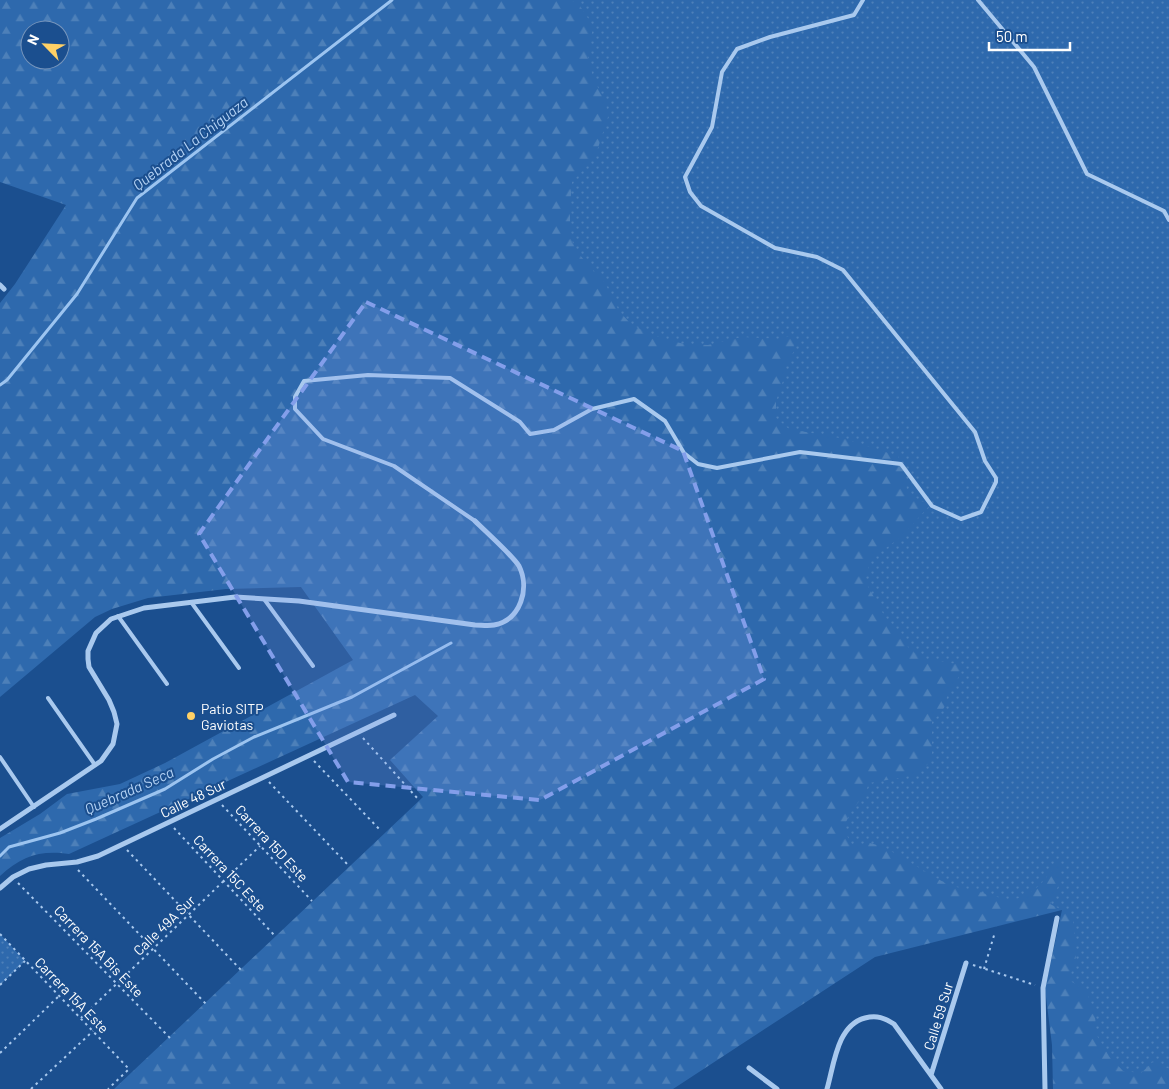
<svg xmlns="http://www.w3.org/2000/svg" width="1169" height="1089" viewBox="0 0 1169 1089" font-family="Barlow,sans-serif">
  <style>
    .forest { fill: url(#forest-firs); fill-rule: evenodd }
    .park { fill: url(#park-dots) }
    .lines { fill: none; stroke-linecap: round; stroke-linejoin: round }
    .stream { stroke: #9cc4f0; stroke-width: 3 }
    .path { stroke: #a9c9ee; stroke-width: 2; stroke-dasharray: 2.5 4; stroke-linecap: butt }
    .service { stroke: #a9c9ee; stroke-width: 4 }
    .minor { stroke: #a9c9ee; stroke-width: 5 }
    .marked { fill: #839eea; fill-opacity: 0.2; stroke: #839eea; stroke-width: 4; stroke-dasharray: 10 6; stroke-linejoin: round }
    .poi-dot { fill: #ffd166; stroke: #1b4f8f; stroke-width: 2 }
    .labels { text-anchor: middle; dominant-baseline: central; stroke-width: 4; stroke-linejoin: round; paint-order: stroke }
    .poi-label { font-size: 14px; fill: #fff; stroke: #1b4f8f; text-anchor: start }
    .street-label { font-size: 14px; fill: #fff; stroke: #1b4f8f }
    .water-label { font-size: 15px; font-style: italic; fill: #b5d3f5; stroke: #1b4f8f }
  </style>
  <defs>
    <pattern id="forest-firs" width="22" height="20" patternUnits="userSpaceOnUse" patternTransform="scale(1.25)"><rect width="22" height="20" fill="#2e69ad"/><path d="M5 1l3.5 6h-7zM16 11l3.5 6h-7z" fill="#4d80b9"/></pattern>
    <pattern id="park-dots" width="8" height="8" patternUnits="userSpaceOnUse" patternTransform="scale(1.25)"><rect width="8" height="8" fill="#2e69ad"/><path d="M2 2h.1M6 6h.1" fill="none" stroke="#4d80b9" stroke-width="1.8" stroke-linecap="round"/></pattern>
  </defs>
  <rect width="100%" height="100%" fill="#1b4f8f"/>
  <path class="forest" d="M0,0H1169V1089H1053L1052,1045L1045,989L1062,910L875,957L673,1089H114L423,797L390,760L438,716L415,695L69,854C40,850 22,856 0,876V838L40,814L67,794L120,784L165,763L353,660L301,587L226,589L148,598L112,609L95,617L0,697V303L15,284L66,205L0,182ZM30,30H60V60H30Z"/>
  <path class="park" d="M571,0H1169V1069L1153,1062L1141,1073L1123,1071L1109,1056L1096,1034L1095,1012L1086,991L1069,980L1076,957L1075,934L1072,915L1050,904L1060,882L1059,862L1040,885L1027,895L1013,900L992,896L974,890L950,886L884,847L870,843L852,845L843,828L852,810L865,794L869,783L905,777L919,772L932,760V721C937,717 942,712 945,706C947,702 946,697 948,694C954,684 961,677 962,665L921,658L908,647L901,633L885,617L865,581L870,562L879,553L901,537L931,504L920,501L907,490L904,471L898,456L845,439L789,429L776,418V401L784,378L785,367L794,351L795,334L781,339L742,337L708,345L684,344L661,338L636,327L629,322L619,311L605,283L577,252L570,236V206L572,182L586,167L597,151L608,117L606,104L593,77L588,58L593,26L580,6Z
    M0,934L25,961L0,985Z"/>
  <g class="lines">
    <path class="stream" d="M0,385L7,380L77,294L137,198L392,0
      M0,856L9,847L60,833L96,819L165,789L213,759L254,737L352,697L451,643"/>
    <path class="path" d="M363,738L418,799
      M314,761L381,831
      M269,782L349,866
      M222,805L312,901
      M174,828L276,937
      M127,850L241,970
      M78,870L206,1004
      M18,883L170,1038
      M0,934L129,1069L108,1089
      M973,965L1035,985
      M984,969L995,932
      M0,985L25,961
      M81,1018L260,846
      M0,1053L59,996
      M31,1089L93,1031"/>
    <path class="service" d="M978,0L1034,67L1087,174L1164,211L1169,220
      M475,521L394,466L323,439L295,409V397L304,381L368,375L450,378L520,422L530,434L554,430L592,409L634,399L665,421L684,453L698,464L717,468L800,452L901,464L932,506L961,519L981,512L996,482V478L985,461L975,432L843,270L817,257L775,248L701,206L690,192L685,177L712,127L722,72L737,49L770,37L854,15L863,0
      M264,599L313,666
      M191,602L239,668
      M118,616L167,684
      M48,698L95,765
      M0,757L34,807"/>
    <path class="minor" d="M0,285L4,289
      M0,829L101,761L113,744L117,724L114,712L109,700L89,667L88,659V651L96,633L111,619L144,608L235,597L299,601L475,625C481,625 488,626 494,625C521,620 530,588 519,566C513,556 485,531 475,521
      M0,888L13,877L29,869L46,865L77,862L98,856L394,715
      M749,1068L777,1089
      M931,1075L966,963
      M827,1089C834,1065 837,1025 865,1018C877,1015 885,1018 894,1024L941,1089
      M1045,1089L1043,988L1057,918"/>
  </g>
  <path class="marked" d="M366,302L683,451L764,679L540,800L348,782L199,534Z"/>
  <circle class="poi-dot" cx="191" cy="716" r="5"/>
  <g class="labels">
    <g class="poi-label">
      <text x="201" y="708">Patio SITP<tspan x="201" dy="16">Gaviotas</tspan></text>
    </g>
    <g class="street-label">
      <text transform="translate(193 798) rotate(-26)">Calle 48 Sur</text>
      <text transform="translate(272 843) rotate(47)">Carrera 15D Este</text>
      <text transform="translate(230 873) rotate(47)">Carrera 15C Este</text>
      <text transform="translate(164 925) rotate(-44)">Calle 49A Sur</text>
      <text transform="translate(99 951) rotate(46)">Carrera 15A Bis Este</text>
      <text transform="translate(72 995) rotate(46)">Carrera 15A Este</text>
      <text transform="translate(938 1016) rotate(-73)">Calle 59 Sur</text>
    </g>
    <g class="water-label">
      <text transform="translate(190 143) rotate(-38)">Quebrada La Chiguaza</text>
      <text transform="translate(129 790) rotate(-24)">Quebrada Seca</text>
    </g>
  </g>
  <g transform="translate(45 45) rotate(294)"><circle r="24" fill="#1b4f8f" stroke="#7695bc"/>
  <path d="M0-4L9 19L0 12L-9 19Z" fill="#ffd166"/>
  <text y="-8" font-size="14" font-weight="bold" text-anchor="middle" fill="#ffffff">N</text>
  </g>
  <path d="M989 42v8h81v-8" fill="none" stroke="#ffffff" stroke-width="2.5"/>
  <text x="996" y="42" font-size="15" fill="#ffffff" stroke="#1b4f8f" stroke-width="4" paint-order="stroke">50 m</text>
</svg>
